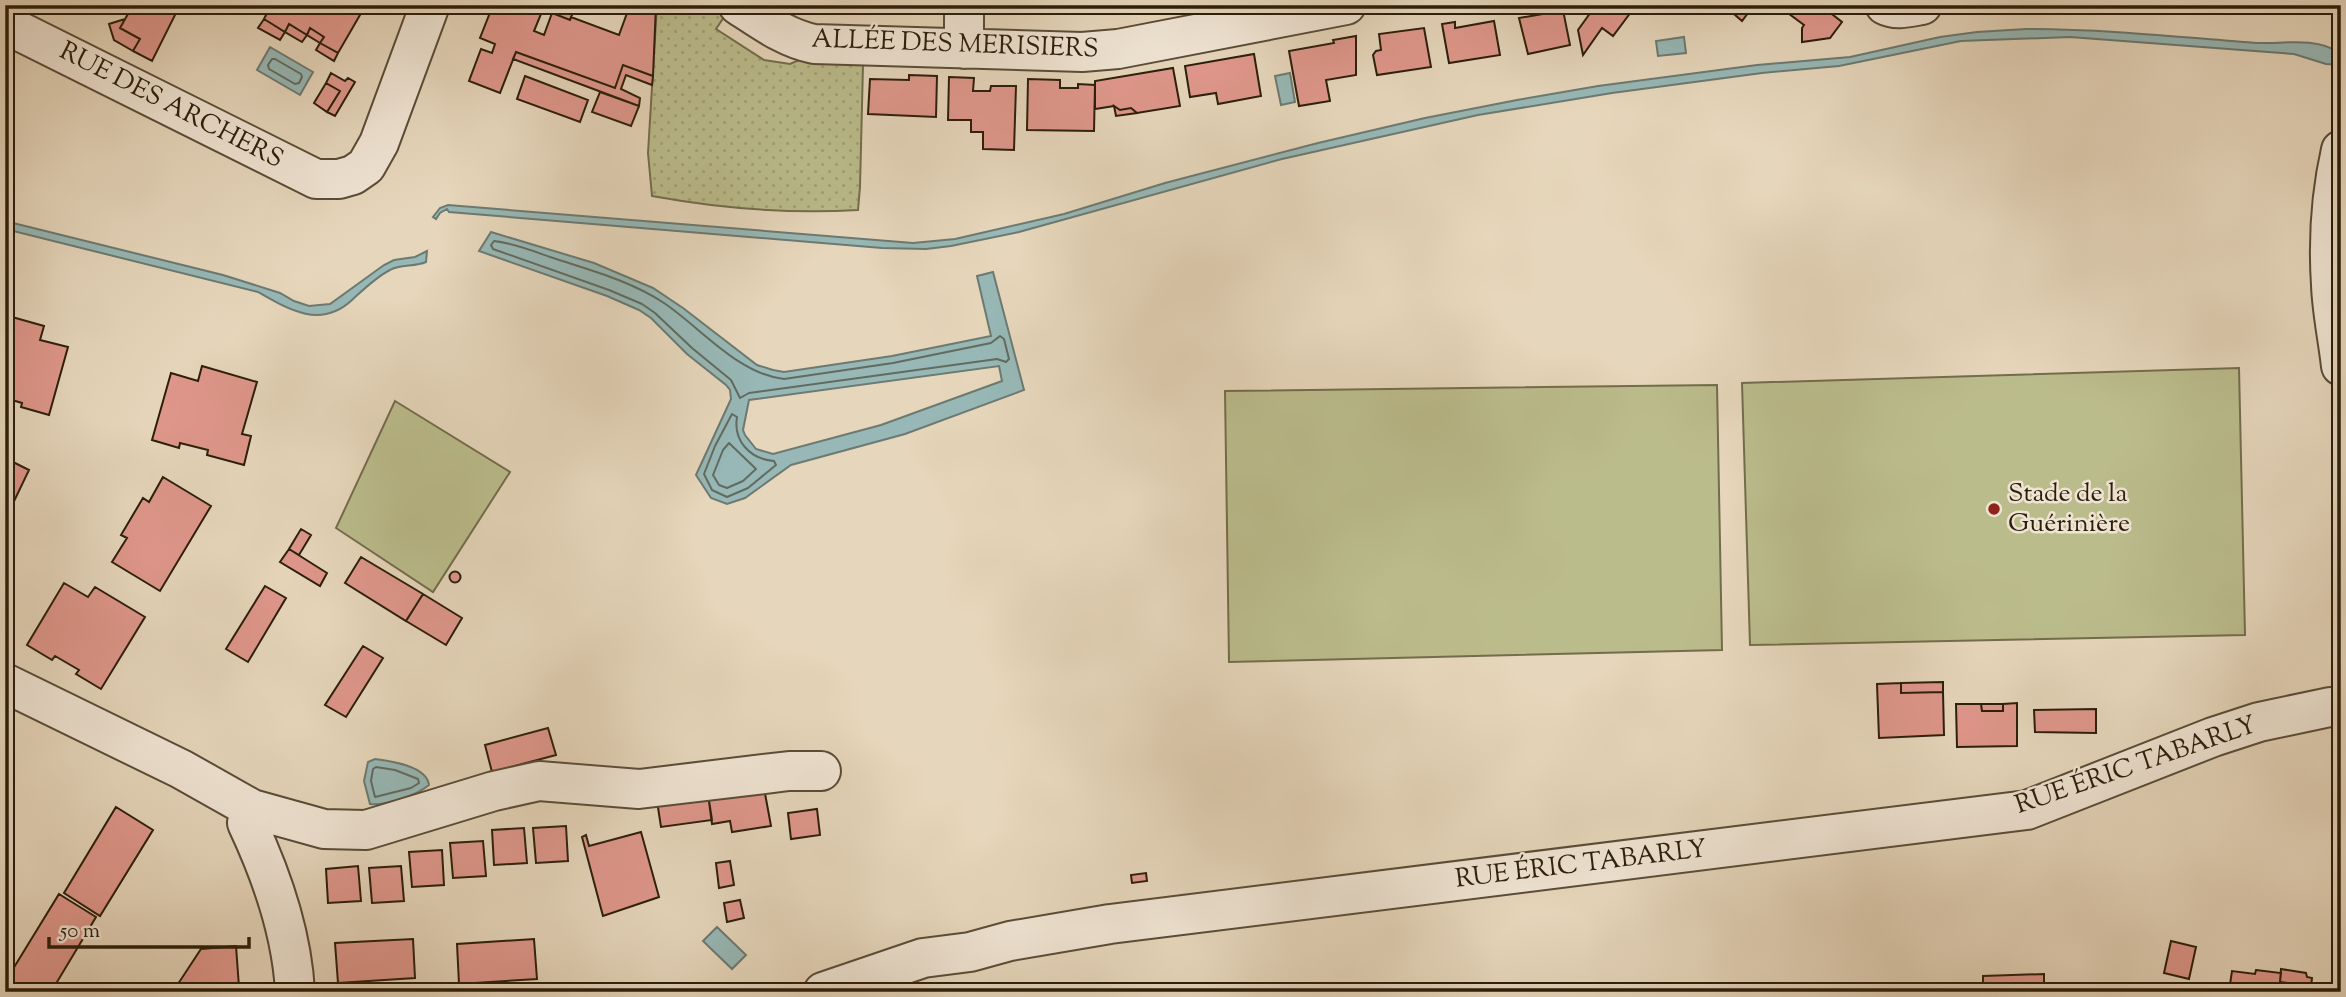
<svg xmlns="http://www.w3.org/2000/svg" width="2346" height="997" viewBox="0 0 2346 997" font-family="'Sorts Mill Goudy',serif">
  <style>
    .grass { fill: url(#grass-dots); stroke: #736d4c; stroke-width: 2 }
    .garden { fill: #bbbc8c; stroke: #736d4c; stroke-width: 2 }
    .water { fill: #97b8b6; stroke: #6c7a72; stroke-width: 2; fill-rule: evenodd }
    .lines { fill: none; stroke-linecap: round; stroke-linejoin: round }
    .shore { stroke: #616b60; stroke-width: 2 }
    .building { fill: #df978b; stroke: #2b1e0b; stroke-width: 2 }
    .minor-casing { stroke: #5a4c37; stroke-width: 42 }
    .minor { stroke: #efe4d3; stroke-width: 38 }
    .poi-dot { fill: #8f2418; stroke: #efe4d3; stroke-width: 2.5 }
    .labels { text-anchor: middle; dominant-baseline: central; stroke-width: 5; stroke-linejoin: round; paint-order: stroke }
    .street-label { font-size: 26px; fill: #2b1e0b; stroke: #efe4d3 }
    .poi-label { font-size: 26px; fill: #2b1e0b; stroke: #efe4d3; text-anchor: start }
  </style>
  <defs>
    <pattern id="grass-dots" width="8" height="8" patternUnits="userSpaceOnUse" patternTransform="scale(1.75)"><rect width="8" height="8" fill="#bbbc8c"/><path d="M2 2h.1M6 6h.1" fill="none" stroke="#a1a177" stroke-width="1.8" stroke-linecap="round"/></pattern>
  </defs>
  <rect width="100%" height="100%" fill="#e6d6bb"/>
  <filter id="stains"><feTurbulence type="fractalNoise" baseFrequency=".00286" numOctaves="4"/><feColorMatrix values="0 0 0 0 .2 0 0 0 0 .09 0 0 0 0 .02 0 0 0 .5 -.17"/></filter>
  <radialGradient id="worn" r=".72"><stop offset=".6" stop-color="#630" stop-opacity="0"/><stop offset="1" stop-color="#630" stop-opacity=".3"/></radialGradient>
  <path class="grass" d="M657,5H712L726,14L716,29L764,60L790,64L806,57L863,65L860,187L858,210C791,214 718,208 652,196L648,153Z"/>
  <path class="garden" d="M2239,368L2245,635L1750,645L1742,383Z
    M1717,385L1722,650L1229,662L1225,391Z
    M395,401L510,472L433,592L336,528Z"/>
  <path class="water" d="M2026,29C2103,29 2180,37 2257,43C2281,44 2315,37 2336,51C2341,54 2341,60 2341,65L2326,64L2294,54L2070,37L1961,41L1839,66L1762,73L1612,93L1478,115L1282,159L1019,232L951,246L926,249L882,248L449,212L447,209L440,213L436,219L433,217L440,208L448,205L876,240L913,243L955,239L1064,214L1165,183L1318,143L1425,118L1517,100L1598,86L1757,65L1850,57L1940,37L1977,32Z
    M1684,37L1686,53L1658,56L1656,41Z
    M270,47L313,72L300,95L257,70Z
    M1290,73L1295,102L1281,105L1275,76Z
    M5,221L223,275L280,293L294,301L309,306L330,304L384,265L394,260L415,257L427,251L426,262C415,267 400,264 390,270C376,277 363,290 352,300C321,329 289,310 258,292L5,229Z
    M491,232L594,263L653,288L683,308L757,365L773,370L784,372L892,356L991,336L977,276L993,272L1024,390L905,434L791,465L745,498L727,504L711,498L696,475L731,399L730,390L726,385L687,354L651,318L639,310L607,296L479,251ZM999,366L1002,381L881,425L773,454L756,449L745,435L743,430L749,400Z
    M375,759C391,761 427,766 429,785C417,795 386,806 370,804L364,781L368,762Z
    M717,927L746,955L732,969L703,941Z"/>
  <g class="lines">
    <path class="shore" d="M272,59H275L301,74L302,77L299,83L295,84L269,69L268,65Z
      M494,241C513,243 533,251 550,257C589,270 629,280 664,303C701,328 738,374 784,379L893,363L991,343L1000,336L1004,339L1009,359L1006,362L997,359C914,371 831,382 749,393L740,398L731,380L692,348L655,313L642,304L609,290L493,249L491,245Z
      M732,414L737,417C733,441 750,459 774,461L776,465L748,488L727,497L712,490L704,474L715,446Z
      M729,443L756,469L743,481L727,488L719,485L713,475L723,450Z
      M376,767L395,770L418,779L419,783L411,788L375,797L371,781L373,769Z"/>
  </g>
  <path class="building" d="M127,5H180L152,61L133,51L140,39L120,28L129,12Z
    M271,5H359L364,8L338,53L320,43L324,37L310,28L307,35L289,24L285,32L264,19Z
    M493,5H519L541,14L534,31L544,35L552,13L570,20L571,17L619,35L630,5H656L653,76L623,65L615,88L516,52L500,93L469,81L481,49L492,53L495,44L480,38Z
    M556,5H576L570,20L552,13Z
    M1074,5V8L1036,7V5Z
    M1548,5H1562L1570,45L1528,54L1519,18L1549,13Z
    M1596,5H1627L1625,8L1631,12L1613,36L1602,28L1583,55L1578,30Z
    M1741,5H1754L1742,21L1734,14Z
    M1777,5H1832L1828,11L1842,22L1830,38L1802,42V28L1804,25Z
    M2311,5H2341V19L2334,16L2335,13L2319,5L2318,9Z
    M125,19L120,28L140,39L133,51L114,40L109,24Z
    M264,19L285,32L280,40L258,28Z
    M1494,21L1500,55L1449,63L1442,24L1455,22V28Z
    M289,24L307,35L302,42L285,32Z
    M310,28L324,37L320,43L307,35Z
    M1424,28L1431,67L1377,75L1373,55L1376,51L1381,50L1379,34Z
    M1356,36V75L1326,80L1330,101L1299,106L1289,51L1334,43L1333,40Z
    M320,43L338,53L334,61L316,50Z
    M516,52L615,88L623,65L653,76L652,85L626,75L621,89L640,98L639,106L513,59Z
    M1254,54L1261,96L1218,104L1216,93L1190,97L1185,66Z
    M1173,68L1180,106L1137,113L1131,108L1120,110L1114,106L1095,109V81Z
    M331,73L345,81L348,78L355,82L335,116L327,112L340,91L326,83Z
    M909,75L937,76L936,117L868,114L870,79L909,80Z
    M525,76L588,100L580,122L517,99Z
    M949,77L974,78L973,91H990L991,86H1016L1014,150L983,149V132H971V120H948Z
    M1028,79L1060,80V88H1078V84L1095,85L1094,131L1027,130Z
    M326,83L340,91L327,112L314,103Z
    M600,92L639,106L631,126L592,112Z
    M1114,106L1120,110L1131,108L1137,113L1116,116Z
    M5,315L44,326L40,340L68,347L49,415L21,407L22,403L5,398Z
    M202,366L257,382L242,434L251,436L244,465L207,455L208,450L180,443L179,448L152,440L171,373L198,381Z
    M5,458L29,470L5,520Z
    M163,477L211,506L160,591L112,562L127,538L121,535L143,498L149,502Z
    M301,529L311,535L299,555L289,549Z
    M289,549L327,573L320,586L280,562Z
    M361,557L423,594L406,621L345,583Z
    M449.5 577a5.5 5.5 0 1 1 11 0a5.5 5.5 0 1 1-11 0Z
    M64,583L88,597L95,587L145,617L101,689L76,674L79,670L55,656L52,660L27,645Z
    M265,586L286,598L248,662L226,649Z
    M423,594L462,618L446,645L406,621Z
    M363,646L383,658L346,717L325,705Z
    M1943,682V692L1901,693V683Z
    M1901,683V693L1943,692L1944,735L1879,738L1877,684Z
    M2017,703V746L1957,747L1956,704H1981L1982,711H2003V704Z
    M1981,704H2003V711H1982Z
    M2096,709V733L2035,732L2034,710Z
    M548,728L556,755L492,772L485,745Z
    M764,788L771,826L732,832L730,821L712,824L708,794Z
    M708,794L712,820L661,827L657,801Z
    M116,807L153,830L100,916L64,893Z
    M817,809L820,835L791,839L788,813Z
    M566,826L568,861L536,863L533,828Z
    M524,828L527,863L494,865L492,830Z
    M641,832L659,897L603,916L582,837L586,835L589,846Z
    M483,841L486,876L453,878L450,843Z
    M442,850L444,885L412,887L409,852Z
    M730,861L734,885L719,888L716,863Z
    M358,866L361,901L328,903L326,869Z
    M401,866L404,901L372,903L369,868Z
    M1146,873L1147,881L1132,883L1131,875Z
    M59,894L96,917L51,992H5V982Z
    M740,900L744,918L727,922L724,903Z
    M413,939L415,978L338,983L335,943Z
    M534,939L537,979L459,984L457,944Z
    M2171,941L2196,947L2189,979L2164,973Z
    M236,946L239,987L224,988L221,992L174,990L201,949Z
    M2281,969L2306,973L2307,977L2312,978L2311,986L2280,982Z
    M2256,970L2281,973L2280,982L2311,986L2310,992L2229,991L2232,971L2255,974Z
    M2044,974V992H1983V976Z"/>
  <g class="lines">
    <g class="minor-casing">
      <path id="minor" d="M738,5C763,21 785,38 814,44L1082,52L1118,49L1346,5
        M1885,5C1896,11 1910,7 1922,5
        M5,24L316,179H339L353,175L366,166L379,143L430,5
        M964,49V5
        M2341,150C2331,194 2328,239 2331,285C2332,312 2338,339 2341,366
        M5,683L181,769L252,809L324,829L366,830L494,791L539,781L639,789L789,771H821
        M252,809L247,823C272,876 292,933 295,992
        M823,992L923,958L970,952L1010,941L1110,924L2027,810L2213,737L2259,722L2330,707"/>
    </g>
    <use href="#minor" class="minor"/>
  </g>
  <circle class="poi-dot" cx="1994" cy="509" r="7"/>
  <g class="labels">
    <g class="street-label">
      <text transform="translate(955 45) rotate(2)">ALLÉE DES MERISIERS</text>
      <text transform="translate(171 106) rotate(27)">RUE DES ARCHERS</text>
      <text transform="translate(2136 766) rotate(-19)">RUE ÉRIC TABARLY</text>
      <text transform="translate(1581 865) rotate(-7)">RUE ÉRIC TABARLY</text>
    </g>
    <g class="poi-label">
      <text x="2008" y="494">Stade de la<tspan x="2008" dy="30">Guérinière</tspan></text>
    </g>
  </g>
  <rect width="2346" height="997" fill="none" stroke="#e6d6bb" stroke-width="28"/>
  <rect x="7" y="7" width="2332" height="983" fill="none" stroke="#2b1e0b" stroke-width="3.5"/>
  <rect x="14" y="14" width="2318" height="969" fill="none" stroke="#2b1e0b" stroke-width="2"/>
  <path d="M49 937v10h200v-10" fill="none" stroke="#2b1e0b" stroke-width="3.5"/>
  <text x="60" y="937" font-size="21" fill="#2b1e0b" stroke="#efe4d3" stroke-width="5" paint-order="stroke">50 m</text>
  <rect width="100%" height="100%" filter="url(#stains)"/>
  <rect width="100%" height="100%" fill="url(#worn)"/>
</svg>
